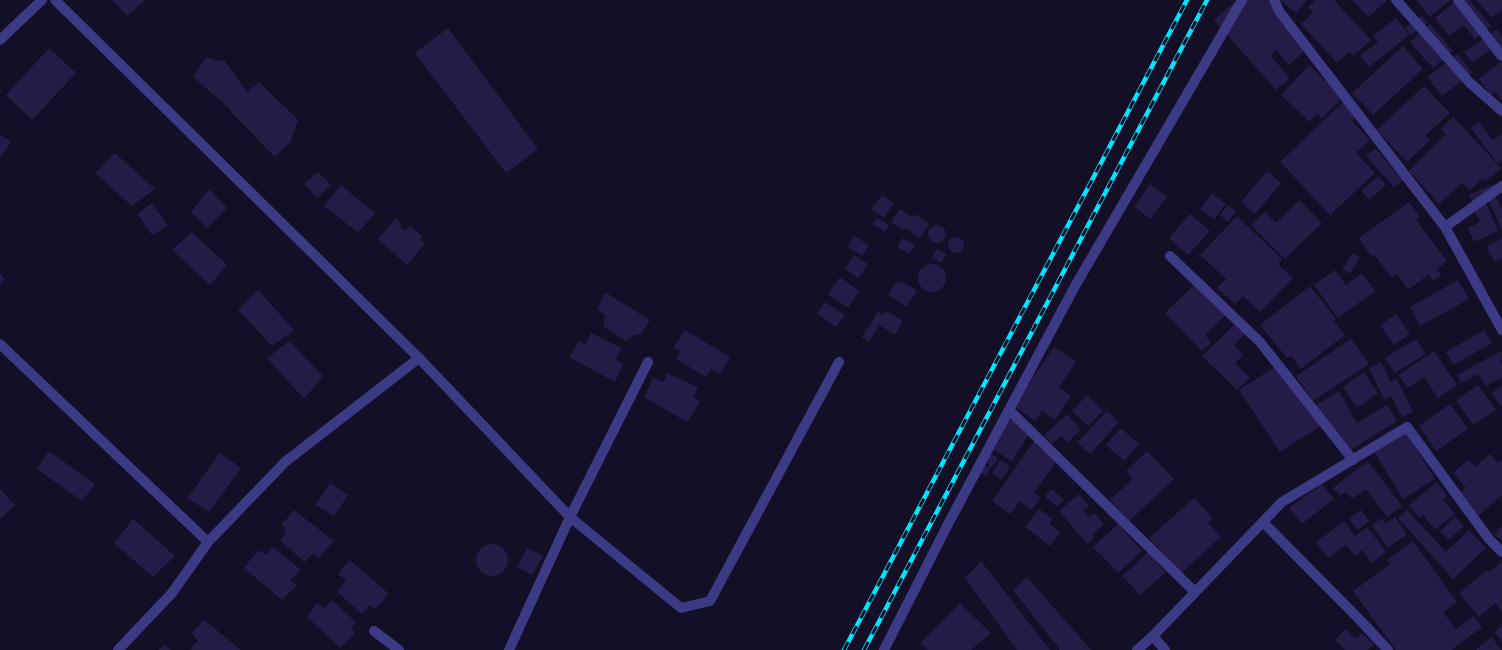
<svg xmlns="http://www.w3.org/2000/svg" width="1502" height="650" viewBox="0 0 1502 650" font-family="'Varela Round',sans-serif">
  <style>
    .building { fill: #241b47 }
    .lines { fill: none; stroke-linecap: round; stroke-linejoin: round }
    .service { stroke: #3d3a85; stroke-width: 10 }
    .minor { stroke: #3d3a85; stroke-width: 10 }
    .rail-casing { stroke: #00e5ff; stroke-width: 4.5 }
    .rail { stroke: #130f26; stroke-width: 3; stroke-dasharray: 9; stroke-linecap: butt }
  </style>
  <rect width="100%" height="100%" fill="#130f26"/>
  <path class="building" d="M112,0H145L127,16Z
    M1237,0H1272L1308,48L1289,65L1276,50L1271,56L1290,78L1276,90L1214,20Z
    M1280,0H1307L1296,13Z
    M1316,0H1334L1371,40L1353,56L1349,52L1337,63L1301,24L1313,13L1308,7Z
    M1352,0H1388L1368,17Z
    M1416,0H1450L1430,17Z
    M1457,0H1470L1491,26L1475,39L1464,25L1449,36L1435,18Z
    M1476,0H1502V9L1492,18Z
    M1422,15L1428,23L1411,35L1405,28Z
    M1396,18L1409,35L1369,67L1360,56L1378,42L1373,36Z
    M1430,24L1453,51L1433,68L1410,42Z
    M448,28L538,149L506,173L415,53Z
    M1497,29L1502,37V56L1497,60L1490,50L1472,63L1464,52Z
    M1403,46L1423,69L1373,115L1352,93Z
    M49,48L76,73L32,120L6,95Z
    M1458,54L1472,73L1442,96L1427,77Z
    M206,57L214,60L225,61L247,92L259,82L298,120L291,141L275,157L232,113L230,109L193,77Z
    M1502,61V100L1495,92L1491,95L1479,79Z
    M1309,65L1343,97L1322,118L1317,114L1309,122L1281,95Z
    M1424,86L1450,113L1426,135L1430,140L1407,162L1377,130Z
    M1344,101L1357,115L1352,121L1370,140L1356,153L1375,173L1330,215L1280,162Z
    M1453,117L1501,168L1486,181L1483,178L1470,190L1462,183L1439,204L1409,171L1446,134L1441,129Z
    M1479,122L1493,140L1501,134L1502,135V161L1498,164L1471,128Z
    M0,134L11,142L0,158Z
    M1375,148L1403,180L1394,187L1366,156Z
    M115,153L155,189L132,206L95,173Z
    M1267,171L1281,183L1255,214L1241,202Z
    M318,172L331,185L317,198L304,184Z
    M1378,176L1386,185L1369,200L1361,191Z
    M1150,184L1167,197L1150,219L1134,206Z
    M1493,184L1497,192L1494,193L1502,210V230L1487,197L1473,204L1469,195Z
    M341,185L375,213L358,233L324,206Z
    M209,189L227,208L207,228L191,212Z
    M1212,193L1226,204L1214,219L1200,209Z
    M882,195L894,203L884,218L871,209Z
    M1299,200L1322,223L1285,259L1251,225L1265,212L1276,223Z
    M1409,202L1420,217L1416,220L1447,261L1437,269L1441,275L1433,281L1428,275L1408,290L1397,274L1391,277L1374,254L1371,256L1359,238Z
    M152,203L168,226L152,235L137,214Z
    M1486,203L1498,231L1474,242L1468,228L1480,222L1473,208Z
    M1228,205L1236,211L1228,222L1220,215Z
    M900,209L912,217L915,214L929,224L920,238L905,228L904,230L891,222Z
    M1190,214L1210,231L1188,255L1169,238Z
    M1237,216L1282,259L1278,264L1293,278L1260,312L1243,296L1235,304L1217,288L1226,279L1200,255Z
    M396,218L402,224L400,226L405,231L410,226L423,237L420,239L425,244L407,265L378,239Z
    M877,218L889,225L885,232L873,224Z
    M928 234a9 9 0 1 1 18 0a9 9 0 1 1-18 0Z
    M192,232L227,265L210,285L172,250Z
    M854,236L869,245L862,256L847,247Z
    M948 245a8 8 0 1 1 16 0a8 8 0 1 1-16 0Z
    M903,238L915,245L910,254L897,247Z
    M1502,238V258L1495,262L1486,247Z
    M937,249L946,254L941,263L932,257Z
    M1353,253L1360,258L1350,274L1342,269Z
    M854,255L868,264L858,278L845,269Z
    M918 278a14 14 0 1 1 28 0a14 14 0 1 1-28 0Z
    M1335,270L1346,285L1362,273L1375,291L1338,318L1314,285Z
    M0,273L5,279L0,284Z
    M840,277L859,291L848,308L828,294Z
    M1201,278L1231,310L1205,335L1211,342L1202,351L1165,313Z
    M1458,280L1469,299L1420,326L1410,307Z
    M897,281L902,284L903,282L917,291L906,307L888,294Z
    M1310,286L1336,319L1334,321L1345,335L1301,369L1291,356L1287,358L1260,325Z
    M258,290L294,330L272,346L238,310Z
    M605,292L650,320L641,335L636,334L626,341L603,326L605,315L597,310Z
    M825,302L845,315L836,327L817,314Z
    M878,311L883,315L886,311L903,321L895,335L879,325L869,342L862,338Z
    M1396,314L1410,334L1394,345L1380,325Z
    M1235,324L1245,334L1234,345L1243,355L1235,363L1250,378L1237,390L1202,356Z
    M685,330L730,357L720,374L711,369L706,377L676,359L680,351L673,348Z
    M1484,330L1492,343L1453,365L1446,352Z
    M591,333L621,348L616,360L623,364L615,382L569,357L579,341L585,345Z
    M1351,339L1369,364L1313,401L1296,376Z
    M1416,339L1426,354L1395,373L1385,358Z
    M289,341L323,376L304,399L267,358Z
    M1054,347L1076,362L1059,387L1071,396L1055,420L1042,411L1035,421L1013,405Z
    M1434,351L1457,385L1438,398L1424,377L1408,388L1399,375Z
    M1501,351L1502,360L1500,361L1502,365V377L1486,386L1478,374L1461,383L1457,375Z
    M1381,362L1391,382L1397,379L1413,412L1402,417L1391,396L1384,400L1369,368Z
    M1281,363L1322,425L1280,452L1239,390Z
    M1364,372L1378,393L1357,408L1343,387Z
    M667,373L698,387L693,397L700,402L687,422L644,397L653,378L664,382Z
    M1478,385L1496,410L1473,425L1456,400Z
    M1502,385V407L1491,393Z
    M1339,391L1357,423L1387,405L1397,421L1344,454L1316,405Z
    M1087,395L1103,411L1088,426L1072,411Z
    M1450,404L1468,429L1436,451L1419,426Z
    M1107,411L1119,422L1090,454L1077,443Z
    M1012,412L1029,422L1025,429L1030,432L1012,461L990,448Z
    M1067,414L1081,430L1067,443L1061,436L1052,444L1044,435Z
    M1121,428L1139,444L1124,461L1106,445Z
    M1405,430L1435,479L1403,499L1373,450Z
    M1037,437L1058,459L1034,493L1041,497L1032,510L1020,501L1010,514L992,501Z
    M49,451L95,484L82,501L37,469Z
    M988,451L998,458L992,468L988,466L989,464L982,459Z
    M1147,451L1174,479L1129,521L1110,500L1133,478L1126,471Z
    M220,453L241,468L209,512L187,498Z
    M1490,454L1498,463L1502,460V495L1478,516L1459,494L1466,488L1453,473L1469,459L1475,467Z
    M1000,460L1010,466L1002,480L992,474Z
    M1368,461L1402,506L1387,517L1366,489L1352,499L1346,492L1340,496L1333,488Z
    M981,463L990,469L986,476L977,470Z
    M1437,482L1447,495L1443,499L1455,514L1435,530L1423,515L1420,518L1409,505Z
    M330,483L348,495L334,516L315,505Z
    M1322,484L1334,499L1302,524L1289,508Z
    M0,489L15,505L0,519Z
    M1051,489L1064,500L1057,507L1045,496Z
    M1079,494L1089,506L1083,510L1090,517L1094,513L1104,524L1092,535L1094,538L1087,544L1059,511Z
    M1194,498L1213,518L1208,523L1221,537L1181,573L1149,538Z
    M1039,509L1053,519L1049,524L1060,532L1050,546L1025,527Z
    M294,510L334,541L318,558L313,553L305,562L280,541L286,531L282,524Z
    M1361,510L1369,521L1358,530L1349,519Z
    M1407,510L1446,552L1469,530L1486,548L1453,579L1398,518Z
    M1455,516L1464,526L1449,540L1440,531Z
    M1395,517L1407,534L1388,548L1372,525L1382,518L1386,523Z
    M133,519L175,556L153,577L114,543Z
    M1344,521L1355,536L1367,527L1386,552L1372,563L1362,550L1355,556L1346,545L1328,558L1316,542Z
    M1118,524L1142,551L1118,573L1093,547Z
    M1502,526V541L1494,534Z
    M1413,541L1457,602L1443,612L1456,629L1474,616L1482,627L1451,650H1396L1353,591L1390,564L1387,560Z
    M476 560a16 16 0 1 1 32 0a16 16 0 1 1-32 0Z
    M273,547L301,570L290,580L297,585L282,600L244,568L258,550L266,555Z
    M527,548L543,556L532,575L517,567Z
    M1151,549L1160,559L1156,562L1166,572L1140,595L1122,576Z
    M350,560L389,594L375,609L369,605L362,614L337,592L346,580L338,574Z
    M981,561L1050,650H1017L965,578Z
    M1502,561V612L1495,603L1479,617L1459,593L1487,570L1489,572Z
    M1027,577L1091,650H1060L1013,590Z
    M332,600L356,622L352,628L354,635L340,648L307,617L317,603L324,608Z
    M960,603L991,633L971,650H928L920,643Z
    M204,620L241,650H192L190,648L198,641L192,633Z
    M1502,625V642L1494,632Z
    M1345,629L1356,639L1362,633L1374,644L1368,650H1345L1335,640Z
    M1492,637L1501,650H1477L1476,649Z
    M165,645L171,650H158Z"/>
  <g class="lines">
    <path class="service" d="M55,0L419,358L570,517L681,608L710,601L839,362
      M0,40L42,0
      M0,344L208,542
      M374,631L399,650
      M118,650L172,593L208,542L285,462L419,358
      M509,650L570,517L648,362"/>
    <path class="minor" d="M1274,0L1279,11L1445,227L1502,330
      M1396,0L1470,83L1502,111
      M1458,0L1502,56
      M1445,227L1502,186
      M1170,256L1260,342L1353,460
      M1009,410L1195,592
      M1263,522L1358,618L1388,650
      M1153,636L1282,502L1407,427L1489,539L1502,552
      M884,650L947,526L1075,286L1242,0
      M1137,650L1153,636L1165,650"/>
    <g class="rail-casing">
      <path id="rail" d="M844,650L1187,0
        M864,650L1207,0"/>
    </g>
    <use href="#rail" class="rail"/>
  </g>
</svg>
